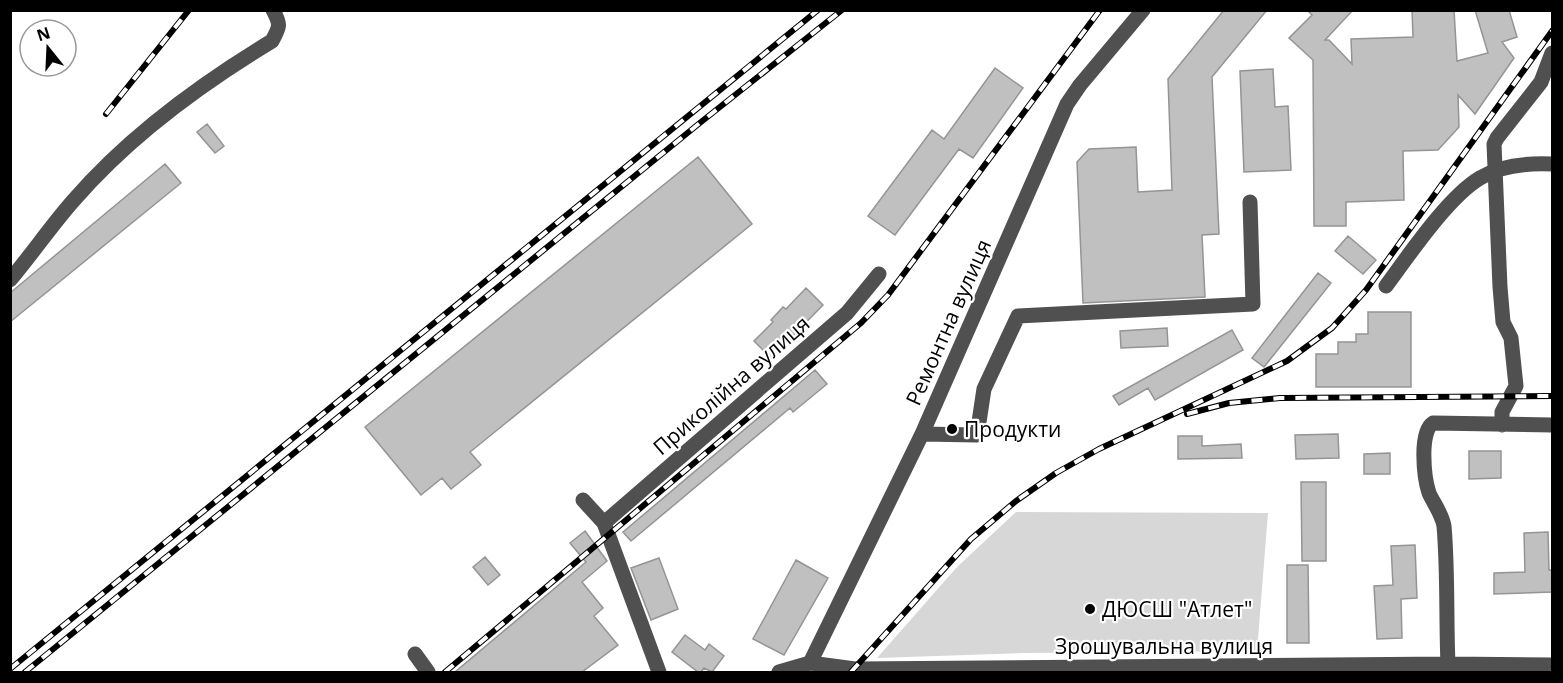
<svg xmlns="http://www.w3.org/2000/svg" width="1563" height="683" viewBox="0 0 1563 683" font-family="'Open Sans',sans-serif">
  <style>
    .green { fill: #d7d7d7 }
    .building { fill: #c0c0c0; stroke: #949494; stroke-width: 1.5 }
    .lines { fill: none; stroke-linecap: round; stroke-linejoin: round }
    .minor { stroke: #505050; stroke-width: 15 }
    .rail-casing { stroke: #000; stroke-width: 6 }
    .rail { stroke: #fff; stroke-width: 4; stroke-dasharray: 11; stroke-linecap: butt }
    .poi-dot { fill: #000; stroke: #fff; stroke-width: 2 }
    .labels { text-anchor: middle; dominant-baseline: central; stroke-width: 4.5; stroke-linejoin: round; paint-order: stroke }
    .street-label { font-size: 21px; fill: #000; stroke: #fff }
    .poi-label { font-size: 21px; fill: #000; stroke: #fff; text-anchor: start }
  </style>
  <rect width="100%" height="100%" fill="#fff"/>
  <path class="green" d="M1016,512L1268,513L1257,651L1025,653L877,658L957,567Z"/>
  <path class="building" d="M1224,10H1267L1212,77L1219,234L1202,235L1205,297L1083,303L1077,162L1089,149L1136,147L1138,192L1172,190L1168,79Z
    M1307,10H1353L1325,40H1329L1352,64L1351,39L1413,37L1412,10H1454L1457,61L1488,53L1475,10H1509L1517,37L1502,42L1514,58L1475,114L1458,95L1459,127L1438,150L1403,151L1404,200L1346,202V226H1314L1313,60L1289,38L1312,15Z
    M995,68L1023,88L973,158L959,149L895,235L868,216L932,130L944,139Z
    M1273,69L1275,107L1288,106L1291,170L1244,172L1240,71Z
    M207,124L224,146L215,153L197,132Z
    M698,157L752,224L470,452L481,465L451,489L442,478L421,495L365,427Z
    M165,164L181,183L10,322V293Z
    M1348,236L1376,260L1363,274L1335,251Z
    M1318,273L1331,283L1264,367L1252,358Z
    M806,288L823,305L771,358L754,341L773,322L771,320L783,307L786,309Z
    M1368,312H1411V387H1316V354H1338V342H1356V334H1368Z
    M1167,328L1168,346L1121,348L1120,331Z
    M1232,330L1243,350L1155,400L1148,388L1119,405L1113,396Z
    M815,370L827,384L793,412L790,408L631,541L623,532Z
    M1338,434L1339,458L1296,459L1295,435Z
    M1178,436H1202V446L1241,444L1242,458L1178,459Z
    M1469,451H1501V478L1469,479Z
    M1390,453V474H1364V454Z
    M1301,482H1326V561H1302Z
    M585,531L607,561L582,582L603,608L594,616L618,645L582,672H455L586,562L570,543Z
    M1548,532L1549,570H1552V592L1494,594V573L1525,572L1524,533Z
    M1415,545L1417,598L1401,599L1402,638L1377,639L1374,586L1393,585L1391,546Z
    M485,557L500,575L488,585L473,567Z
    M659,558L678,609L651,620L631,568Z
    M796,560L828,578L784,655L753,639Z
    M1287,565H1308L1309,643H1287Z
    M685,635L705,650L709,644L724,656L712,672L704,668L701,672H698L672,652Z"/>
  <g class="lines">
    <path class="minor" d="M10,280C32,254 51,226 73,201C129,136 199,85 272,41C280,26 281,25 273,10
      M1386,286C1409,255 1448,197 1480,178C1501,165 1529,163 1552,164
      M1502,425V412L1516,386L1511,338L1503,322L1500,287L1494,144L1497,138L1541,82L1552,53
      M922,434L977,435L984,389L1018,316L1253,304L1250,202
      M583,500L604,523L659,672
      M604,523L847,313L879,274
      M415,654L428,672
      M810,663L922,434L1067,104L1080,85L1143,10
      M1448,664C1446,618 1448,572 1444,526C1442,514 1434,504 1429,493C1424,478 1419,432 1433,423L1552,425
      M779,672L810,663L855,669L1448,664L1552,665"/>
    <g class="rail-casing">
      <path id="rail" d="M106,114L189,10
        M1187,414L1229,403L1280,398L1552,396
        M10,669L818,10
        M25,672L701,122L842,10
        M445,672L861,323L888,295L1100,10
        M851,672L971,539L1016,501L1056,473L1099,449L1287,361L1332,328L1366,290L1552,31"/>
    </g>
    <use href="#rail" class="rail"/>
  </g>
  <g class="poi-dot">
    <circle cx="952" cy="429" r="6"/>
    <circle cx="1090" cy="609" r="6"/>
  </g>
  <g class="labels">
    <g class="street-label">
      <text transform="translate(948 322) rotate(-66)">Ремонтна вулиця</text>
      <text transform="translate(731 385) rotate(-41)">Приколійна вулиця</text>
      <text x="1164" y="646">Зрошувальна вулиця</text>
    </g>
    <g class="poi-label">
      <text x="964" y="429">Продукти</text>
      <text x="1102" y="609">ДЮСШ "Атлет"</text>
    </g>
  </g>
  <rect width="1563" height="683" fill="none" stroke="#000000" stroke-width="24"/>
  <g transform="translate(48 48) rotate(342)"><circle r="28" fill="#ffffff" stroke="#999999" stroke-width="1.5"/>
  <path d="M0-4.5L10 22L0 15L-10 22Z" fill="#000000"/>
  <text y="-9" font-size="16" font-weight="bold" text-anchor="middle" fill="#000000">N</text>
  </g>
</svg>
